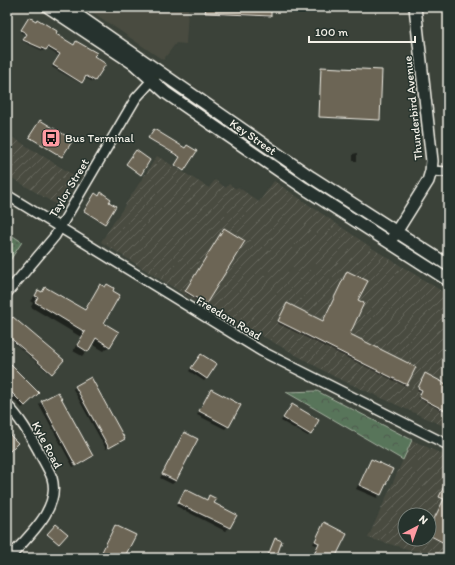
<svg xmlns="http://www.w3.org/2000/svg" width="455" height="565" viewBox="0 0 455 565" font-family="Itim,sans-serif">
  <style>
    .built { fill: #4a4c41 }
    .industrial { fill: url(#industrial-furrows); fill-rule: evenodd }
    .grass { fill: url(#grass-dots); stroke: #a6b2a1 }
    .forest { fill: url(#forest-crowns); stroke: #a6b2a1 }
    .shadow { fill: #0007 }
    .building { fill: #6c6555; stroke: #f4f1e8 }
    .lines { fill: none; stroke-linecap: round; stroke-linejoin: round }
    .minor-casing { stroke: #f4f1e8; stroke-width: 12 }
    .major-casing { stroke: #f4f1e8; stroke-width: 14 }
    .minor { stroke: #26332d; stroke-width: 9 }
    .major { stroke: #26332d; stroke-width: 11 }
    .labels { text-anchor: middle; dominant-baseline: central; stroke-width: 3; stroke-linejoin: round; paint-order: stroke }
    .street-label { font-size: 12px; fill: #f4f1e8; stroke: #26332d }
    .poi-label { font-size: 12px; fill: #f4f1e8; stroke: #26332d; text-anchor: start }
  </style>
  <defs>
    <pattern id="industrial-furrows" width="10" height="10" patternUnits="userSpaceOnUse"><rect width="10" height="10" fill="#4a4c41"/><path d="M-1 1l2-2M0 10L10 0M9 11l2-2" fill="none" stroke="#65665c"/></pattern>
    <pattern id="grass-dots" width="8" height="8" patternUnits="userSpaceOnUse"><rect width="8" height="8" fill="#58745a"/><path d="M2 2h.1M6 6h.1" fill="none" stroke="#505c4f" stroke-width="1.8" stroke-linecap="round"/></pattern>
    <pattern id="forest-crowns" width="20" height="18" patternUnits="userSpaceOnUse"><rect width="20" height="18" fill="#58745a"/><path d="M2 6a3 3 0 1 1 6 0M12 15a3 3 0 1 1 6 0" fill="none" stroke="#505c4f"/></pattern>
  </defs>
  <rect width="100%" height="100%" fill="#3b4239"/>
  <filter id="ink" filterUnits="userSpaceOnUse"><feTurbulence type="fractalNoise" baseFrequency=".025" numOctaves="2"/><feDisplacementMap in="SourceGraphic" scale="8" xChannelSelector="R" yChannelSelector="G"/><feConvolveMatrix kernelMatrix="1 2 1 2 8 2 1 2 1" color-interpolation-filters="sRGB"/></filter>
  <g filter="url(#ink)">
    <path class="built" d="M85,7H188L186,44L176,43L163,60Z"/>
    <path class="industrial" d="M7,134L75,176L57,205L7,175Z
      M157,156L209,188L215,180L226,188L229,184L236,189L238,187L259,202L274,181L372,248L448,295V428L335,377L218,311L217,314L209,310L101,242Z
      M412,440L448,457V558H440L368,538ZM405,515H429V539H405Z"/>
    <path class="grass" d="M7,232L22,242L7,265Z"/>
    <path class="forest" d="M317,391L412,440L403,460L286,392Z"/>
    <path class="shadow" d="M205,7H270V16L268,17L204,14Z
      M29,18L93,57L94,81L93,82L84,77L80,83L52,67L59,56L46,48L43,51L22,41L26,35L20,32Z
      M321,68L379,120L319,117Z
      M154,130L185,149L196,151L183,171L176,166L180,158L149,139Z
      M357,153V161H353V154Z
      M95,194L115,206L104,224L84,212Z
      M223,231L205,303L204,305L185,293Z
      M346,273L357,301L349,334L407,384L405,386L277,323L287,304L322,322Z
      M101,285L102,323L109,346L104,351L92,344L82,356L73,351L81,337L31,307L33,303L30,301L39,291L41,292L45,288L83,311Z
      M7,325L62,361L50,374L7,337Z
      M201,355L207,378L204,381L189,371Z
      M7,362L38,393L22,408L7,393Z
      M424,376L448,386V414L418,398L421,392L417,390Z
      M75,387L121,441L106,449L73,389Z
      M211,391L228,426L225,429L197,415Z
      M42,401L92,456L90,459L73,467L39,404Z
      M292,405L310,434L308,436L281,421Z
      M38,427H43L42,430H38Z
      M184,433L176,481L172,484L160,478Z
      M371,460L392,470L377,498L356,489Z
      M448,479V545L429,536V530L444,500L439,497Z
      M185,490L206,500L209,496L213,504L235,515L229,528L225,531L176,506Z
      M324,523L335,558H311L317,545L313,544Z
      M115,527L123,558H98L112,530Z"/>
    <path class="building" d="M206,7H271V16L205,13Z
      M29,17L36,21L37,19L57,31L56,34L74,45L76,41L97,53L94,56L106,64L95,81L86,76L82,83L53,65L60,54L48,47L46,50L23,40L27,34L21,30Z
      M321,67L382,70L380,120L319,117Z
      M40,120L73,140L62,157L29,137Z
      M154,129L185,148L187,145L197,151L184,171L175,165L180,157L148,138Z
      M136,150L150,160L141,175L126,164Z
      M101,192L111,199L109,202L116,206L105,224L84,211L95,193L99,196Z
      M224,228L245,241L206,304L185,291Z
      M347,271L368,281L358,300L364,303L350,334L416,367L407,385L278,321L287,303L323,321Z
      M100,284L105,287L107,284L114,288L113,291L120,295L104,323L119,332L110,347L96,338L88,352L77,345L85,332L35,302L38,297L35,296L38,290L42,292L45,287L85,310Z
      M13,317L64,360L52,374L7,335V323Z
      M201,354L217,364L207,379L191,368Z
      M7,361L39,393L25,406L7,388Z
      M425,373L448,385V412L419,397L422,390L418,388Z
      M91,377L125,439L109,448L75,386Z
      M211,389L241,405L229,427L199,411Z
      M58,392L93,456L76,466L41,401Z
      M292,404L319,420L311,435L283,418Z
      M7,432L18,443L7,454Z
      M184,432L198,439L176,481L162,474Z
      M371,459L393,469L381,495L359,485Z
      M448,478V545L429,535V529L444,499L439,497Z
      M185,489L207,500L209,495L217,499L214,503L237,515L230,528L178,503Z
      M324,522L347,534L335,558H312L319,543L315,541Z
      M56,524L68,534L59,544L47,534Z
      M115,525L136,535L124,558H99Z
      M275,538L282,541L276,558H267Z"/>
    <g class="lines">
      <g class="minor-casing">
        <path id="minor" d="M431,171L448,172
          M7,195L261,351L448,445
          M7,293L55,236L136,98L156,76
          M7,405C20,418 29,434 38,450C42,459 49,469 52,478C61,509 27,537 9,558"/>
      </g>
      <g class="major-casing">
        <path id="major" d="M48,7L134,64L166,93L304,188L448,280
          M66,7L311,177L448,265
          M393,237L428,181L431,171L432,161L415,7"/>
      </g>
      <use href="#minor" class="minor"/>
      <use href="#major" class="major"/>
    </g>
  </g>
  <defs>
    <g id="bus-square" transform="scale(1)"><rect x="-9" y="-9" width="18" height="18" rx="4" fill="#ff9aa2" stroke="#26332d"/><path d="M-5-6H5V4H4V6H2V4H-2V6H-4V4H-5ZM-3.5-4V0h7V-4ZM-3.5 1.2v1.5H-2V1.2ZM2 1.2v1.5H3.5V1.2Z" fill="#111"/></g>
  </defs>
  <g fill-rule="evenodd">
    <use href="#bus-square" x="51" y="138"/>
  </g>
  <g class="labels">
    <g class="street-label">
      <text transform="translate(413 108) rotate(-96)">Thunderbird Avenue</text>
      <text transform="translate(253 137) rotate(35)">Key Street</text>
      <text transform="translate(69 188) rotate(-59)">Taylor Street</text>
      <text transform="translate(229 318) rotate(31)">Freedom Road</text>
      <text transform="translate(47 445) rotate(62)">Kyle Road</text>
    </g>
    <g class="poi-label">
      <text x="65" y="138">Bus Terminal</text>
    </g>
  </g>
  <rect width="455" height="565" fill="none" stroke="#26332d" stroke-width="24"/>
  <rect x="12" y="12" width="431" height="541" fill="none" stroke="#f4f1e8" stroke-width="1.5" filter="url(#ink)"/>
  <g transform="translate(417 527) rotate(41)"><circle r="19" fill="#26332d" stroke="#787f78"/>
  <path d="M0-3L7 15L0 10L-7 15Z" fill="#ff9aa2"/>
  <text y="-6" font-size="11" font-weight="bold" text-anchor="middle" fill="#f4f1e8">N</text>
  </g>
  <path d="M309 36v6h106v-6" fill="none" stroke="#f4f1e8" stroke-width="2"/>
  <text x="315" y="36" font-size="12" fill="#f4f1e8" stroke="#26332d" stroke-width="3" paint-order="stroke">100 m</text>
</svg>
